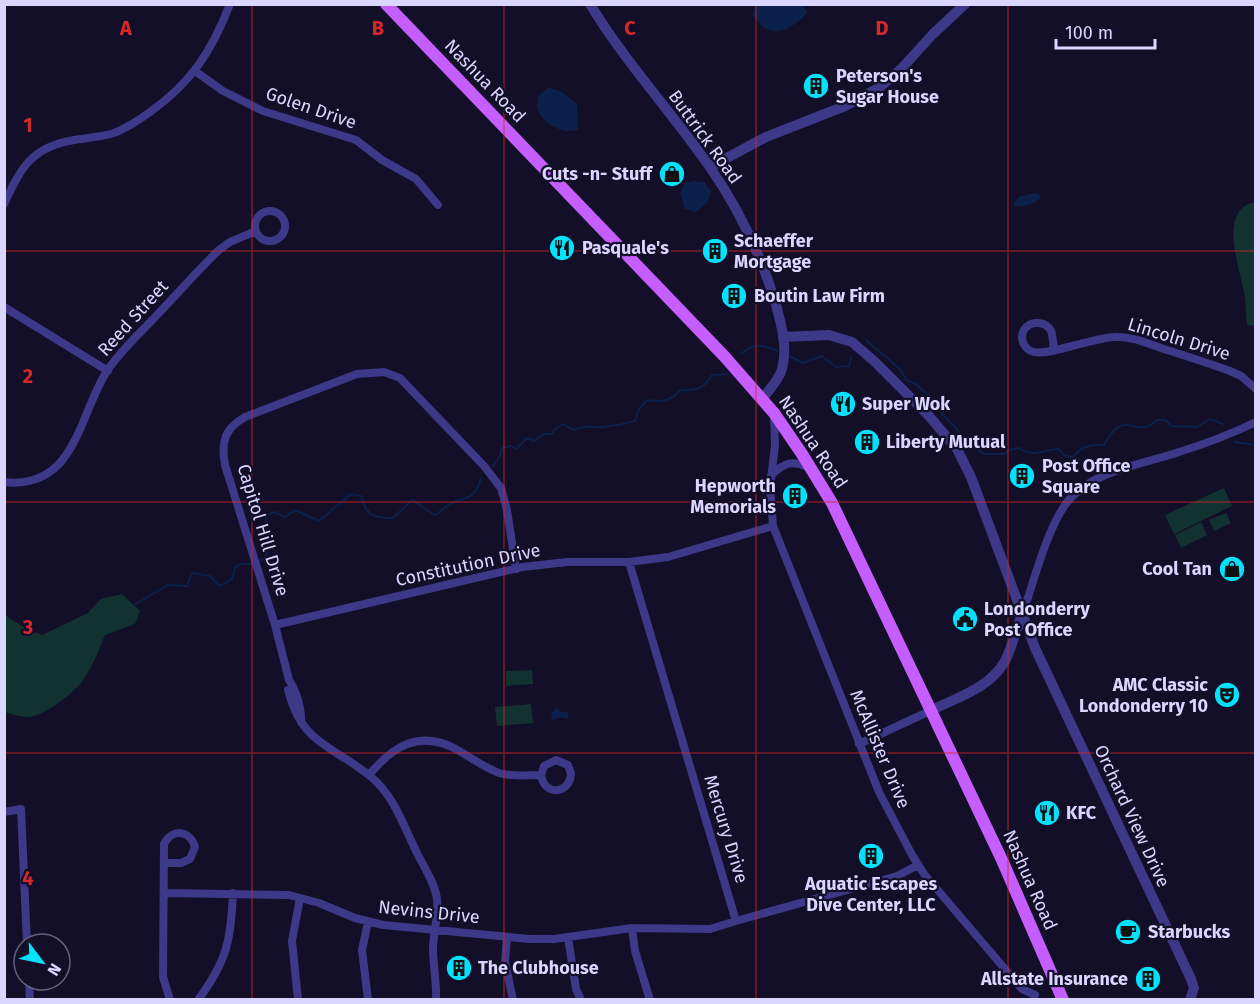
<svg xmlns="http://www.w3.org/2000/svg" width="1260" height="1004" viewBox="0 0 1260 1004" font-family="'Fira Sans',sans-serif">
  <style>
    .green { fill: #123231 }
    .water { fill: #0b214b }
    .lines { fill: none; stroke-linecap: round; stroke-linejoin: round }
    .stream { stroke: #0b214b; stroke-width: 2 }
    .minor { stroke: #3d3888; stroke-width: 8 }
    .tertiary { stroke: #3d3888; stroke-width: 10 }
    .primary { stroke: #c55dff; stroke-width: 12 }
    .grid { fill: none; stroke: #d62828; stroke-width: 1.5; stroke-opacity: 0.55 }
    .labels { text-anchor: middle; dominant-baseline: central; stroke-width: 4.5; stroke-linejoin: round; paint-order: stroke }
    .poi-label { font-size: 18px; font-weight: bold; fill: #dbd6ff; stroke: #130f28; text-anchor: start }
    .street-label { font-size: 18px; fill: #dbd6ff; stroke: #130f28 }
    .grid-label { font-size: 20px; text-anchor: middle; font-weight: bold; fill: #d62828; stroke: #130f28; stroke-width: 4.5; stroke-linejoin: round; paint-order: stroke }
  </style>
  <rect width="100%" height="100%" fill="#130f28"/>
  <path class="green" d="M1255,202H1256L1255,326L1247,325C1246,315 1246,306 1245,297C1241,271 1216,210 1255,202Z
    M1224,488L1232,506L1174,534L1165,515Z
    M1226,513L1231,523L1214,531L1209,520Z
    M1201,522L1207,535L1181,548L1175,535Z
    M122,594L140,611L135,624L105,635C98,652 91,671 79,685C69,696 43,717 28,717C20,717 11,714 5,712V615L26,629L42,635L88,613L101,599Z
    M532,670L533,684L506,686V671Z
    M531,704L533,723L497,726L495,707Z"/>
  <path class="water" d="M756,4L803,5L807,13C791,31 766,42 753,14Z
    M548,87L562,92L577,104L578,130C563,135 541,123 537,107C537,104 538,100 538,97Z
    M694,181L704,182L711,191C709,202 705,206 695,212L685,209L680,194L685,183Z
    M1035,193L1040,195V199C1032,204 1023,208 1013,205L1018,197Z
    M556,708L562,712H568V718L566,719L561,717L551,721L552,712Z"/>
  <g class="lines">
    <path class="stream" d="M867,341L900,369L906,380L916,384L938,404L942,414L957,429L962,438L984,454H1005L1009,450L1019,448C1034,458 1042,450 1058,449L1064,455L1073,457C1080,447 1092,444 1104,445C1126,404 1133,442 1157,420H1166L1171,426L1197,427L1210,419L1223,424
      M741,354C753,343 763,344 777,351
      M789,356L803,363L822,356L836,367L849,366L851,357
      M1235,442L1256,445
      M493,466L500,456L502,448L511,446L516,449L527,438L534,441L544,434H552L555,429L563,424L574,430C588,424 589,428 602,427C612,426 624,424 635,421L639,409L647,400C661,402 670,402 680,390C695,391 704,389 712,375L728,374
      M134,605L168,585L187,586L192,573L210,576L220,586L232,579L235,568L240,564H249L266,558C269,543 264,531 267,515L275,512L285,517L295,510L319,521L351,494L361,496C367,516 372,518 393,518L412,500L435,515C440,512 443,509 447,506C463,495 475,503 481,478"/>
    <path class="minor" d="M195,71L223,91L263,111L356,140L382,160L416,179L438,205
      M4,204C21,168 31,147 74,140C87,138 101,137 114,133C127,128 139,120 150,112C191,83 212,51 230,4
      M255 226a15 15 0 1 1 30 0a15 15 0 1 1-30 0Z
      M4,307L108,371
      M1054,349C1053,344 1053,336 1051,331C1046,321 1030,320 1024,330C1019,338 1024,350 1034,352C1049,356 1095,337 1115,337C1132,336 1149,344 1164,349C1186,356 1208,363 1230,371L1241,376L1256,389
      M774,413L775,445L770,488L773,526L879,792L912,855L924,874L1022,989L1035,995
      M771,475C786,462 791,460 810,468
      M4,482C24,485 45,479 59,464C81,440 89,399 107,371C121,350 141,332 159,313C179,292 198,270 219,250L230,242L256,231
      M629,562L736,921L897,876L918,865
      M1022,616C1033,584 1046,532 1065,505C1089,471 1141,465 1179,452C1205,444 1231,434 1256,422
      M275,625L522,567L567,562H629L668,557L773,526
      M288,690C302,745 332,745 370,776C394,795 404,827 417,853C424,867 435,883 437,899C439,916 433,933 433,949C433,966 437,983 436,1000
      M301,722C302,709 296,690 289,680L275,625L225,465C221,442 224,429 245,417L357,374L384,372L400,378L484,466L501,488L507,510L516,569
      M859,744L932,710
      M369,775C392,747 418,730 454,748C469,756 483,767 499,773C513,777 527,775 541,775C544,796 569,795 571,774L568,765L556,760L544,766L541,775
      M4,812L21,809L27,944
      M164,863H181L190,859L195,847C190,830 172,828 164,844L163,977L170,1000
      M165,893L289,895L319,903L355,918L383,925L530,939H554L632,928L710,929L736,921
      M368,922L362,950L368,1000
      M632,928L635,951L650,1000
      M507,937L505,962L513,1000
      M568,937L576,989L581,1000
      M29,980L30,1000
      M198,1000C227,961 231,940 233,893
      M298,1000L292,941L300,898"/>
    <path class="tertiary" d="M590,4C625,62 671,111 709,166C738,207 760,254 775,301C781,323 788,347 782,369C779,380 769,390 762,399
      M710,167L766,137L845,106L879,88L902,68L933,34L965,4
      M783,337L829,335L852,342L874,361L929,416L957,449L971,477L1035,648L1191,979L1194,988L1190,1000
      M932,710C958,697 990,688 1005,661C1012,647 1016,631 1021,617"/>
    <path class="primary" d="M386,4L725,357L774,413L802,454L832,503L1002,860L1063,1000"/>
  </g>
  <path class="grid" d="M252,4V1000M504,4V1000M756,4V1000M1008,4V1000M4,251H1256M4,502H1256M4,753H1256"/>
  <defs>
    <g id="building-disc" transform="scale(1.35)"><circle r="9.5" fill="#02e2ff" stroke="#130f28"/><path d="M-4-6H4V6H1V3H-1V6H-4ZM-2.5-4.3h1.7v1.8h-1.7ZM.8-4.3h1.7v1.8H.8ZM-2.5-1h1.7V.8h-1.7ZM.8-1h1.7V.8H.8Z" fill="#111"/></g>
    <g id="shop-disc" transform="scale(1.35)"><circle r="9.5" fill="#02e2ff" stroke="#130f28"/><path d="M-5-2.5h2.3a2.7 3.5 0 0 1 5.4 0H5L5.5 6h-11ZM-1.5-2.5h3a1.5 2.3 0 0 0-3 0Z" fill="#111"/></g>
    <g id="restaurant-disc" transform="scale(1.35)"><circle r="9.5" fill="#02e2ff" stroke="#130f28"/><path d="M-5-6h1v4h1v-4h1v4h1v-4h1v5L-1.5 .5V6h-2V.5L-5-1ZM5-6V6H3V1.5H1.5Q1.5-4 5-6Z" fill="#111"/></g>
    <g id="civic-disc" transform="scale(1.35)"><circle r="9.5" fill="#02e2ff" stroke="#130f28"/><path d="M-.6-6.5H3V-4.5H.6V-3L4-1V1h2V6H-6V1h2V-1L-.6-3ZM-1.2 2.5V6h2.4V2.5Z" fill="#111"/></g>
    <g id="theatre-disc" transform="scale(1.35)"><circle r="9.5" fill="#02e2ff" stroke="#130f28"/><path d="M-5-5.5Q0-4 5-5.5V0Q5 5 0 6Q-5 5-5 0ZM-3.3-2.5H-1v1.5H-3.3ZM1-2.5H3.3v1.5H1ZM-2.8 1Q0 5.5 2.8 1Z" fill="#111"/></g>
    <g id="cafe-disc" transform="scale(1.35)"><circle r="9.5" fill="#02e2ff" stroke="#130f28"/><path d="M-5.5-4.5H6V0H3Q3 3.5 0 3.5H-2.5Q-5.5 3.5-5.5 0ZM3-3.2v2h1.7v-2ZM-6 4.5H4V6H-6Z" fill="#111"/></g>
  </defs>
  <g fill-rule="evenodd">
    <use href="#building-disc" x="816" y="86"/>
    <use href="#shop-disc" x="672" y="174"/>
    <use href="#restaurant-disc" x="562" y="248"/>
    <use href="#building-disc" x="715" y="251"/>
    <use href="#building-disc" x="734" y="296"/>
    <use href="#restaurant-disc" x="843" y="404"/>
    <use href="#building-disc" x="867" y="442"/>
    <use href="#building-disc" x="1022" y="476"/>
    <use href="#building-disc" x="795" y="496"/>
    <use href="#shop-disc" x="1232" y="569"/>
    <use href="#civic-disc" x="965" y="619"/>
    <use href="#theatre-disc" x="1227" y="695"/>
    <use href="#restaurant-disc" x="1047" y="813"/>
    <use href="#building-disc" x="871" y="856"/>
    <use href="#cafe-disc" x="1128" y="932"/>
    <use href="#building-disc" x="459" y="968"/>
    <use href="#building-disc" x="1148" y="979"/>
  </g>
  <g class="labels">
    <g class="poi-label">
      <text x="836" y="76">Peterson's<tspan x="836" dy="21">Sugar House</tspan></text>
      <text x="652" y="174" text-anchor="end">Cuts -n- Stuff</text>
      <text x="734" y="241">Schaeffer<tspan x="734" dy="21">Mortgage</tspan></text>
      <text x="582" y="248">Pasquale's</text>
      <text x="754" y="296">Boutin Law Firm</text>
      <text x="862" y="404">Super Wok</text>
      <text x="886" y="442">Liberty Mutual</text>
      <text x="1042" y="466">Post Office<tspan x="1042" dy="21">Square</tspan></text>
      <text x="776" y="486" text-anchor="end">Hepworth<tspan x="776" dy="21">Memorials</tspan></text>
      <text x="1212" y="569" text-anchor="end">Cool Tan</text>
      <text x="984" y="609">Londonderry<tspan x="984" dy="21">Post Office</tspan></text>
      <text x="1208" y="685" text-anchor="end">AMC Classic<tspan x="1208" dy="21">Londonderry 10</tspan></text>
      <text x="1066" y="813">KFC</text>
      <text x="871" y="884" text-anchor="middle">Aquatic Escapes<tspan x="871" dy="21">Dive Center, LLC</tspan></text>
      <text x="1148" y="932">Starbucks</text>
      <text x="478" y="968">The Clubhouse</text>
      <text x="1128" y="979" text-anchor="end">Allstate Insurance</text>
    </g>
    <g class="street-label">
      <text transform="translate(485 81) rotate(46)">Nashua Road</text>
      <text transform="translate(311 108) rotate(19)">Golen Drive</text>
      <text transform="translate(705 137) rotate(54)">Buttrick Road</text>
      <text transform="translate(133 318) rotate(-48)">Reed Street</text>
      <text transform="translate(1179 339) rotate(17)">Lincoln Drive</text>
      <text transform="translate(813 442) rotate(56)">Nashua Road</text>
      <text transform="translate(263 530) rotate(73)">Capitol Hill Drive</text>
      <text transform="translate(468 565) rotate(-12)">Constitution Drive</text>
      <text transform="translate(880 749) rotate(67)">McAllister Drive</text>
      <text transform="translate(1132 816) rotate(65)">Orchard View Drive</text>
      <text transform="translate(726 829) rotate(73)">Mercury Drive</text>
      <text transform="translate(1030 880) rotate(66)">Nashua Road</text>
      <text transform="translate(429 912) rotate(6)">Nevins Drive</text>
    </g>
  </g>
  <g class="grid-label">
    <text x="126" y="35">A</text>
    <text x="378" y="35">B</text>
    <text x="630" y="35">C</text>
    <text x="882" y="35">D</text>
    <text x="28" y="132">1</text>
    <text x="28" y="383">2</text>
    <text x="28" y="634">3</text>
    <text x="28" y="885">4</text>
  </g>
  <rect width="1260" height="1004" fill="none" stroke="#dbd6ff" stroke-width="12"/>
  <g transform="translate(42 962) rotate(122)"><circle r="28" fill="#130f28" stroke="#635f7e" stroke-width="1.5"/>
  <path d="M0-4.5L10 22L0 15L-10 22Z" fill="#02e2ff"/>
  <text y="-9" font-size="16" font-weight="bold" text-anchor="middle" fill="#dbd6ff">N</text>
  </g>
  <path d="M1056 39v9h99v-9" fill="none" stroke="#dbd6ff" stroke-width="3"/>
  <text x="1065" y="39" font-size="18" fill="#dbd6ff" stroke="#130f28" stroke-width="4.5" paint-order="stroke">100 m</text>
</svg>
